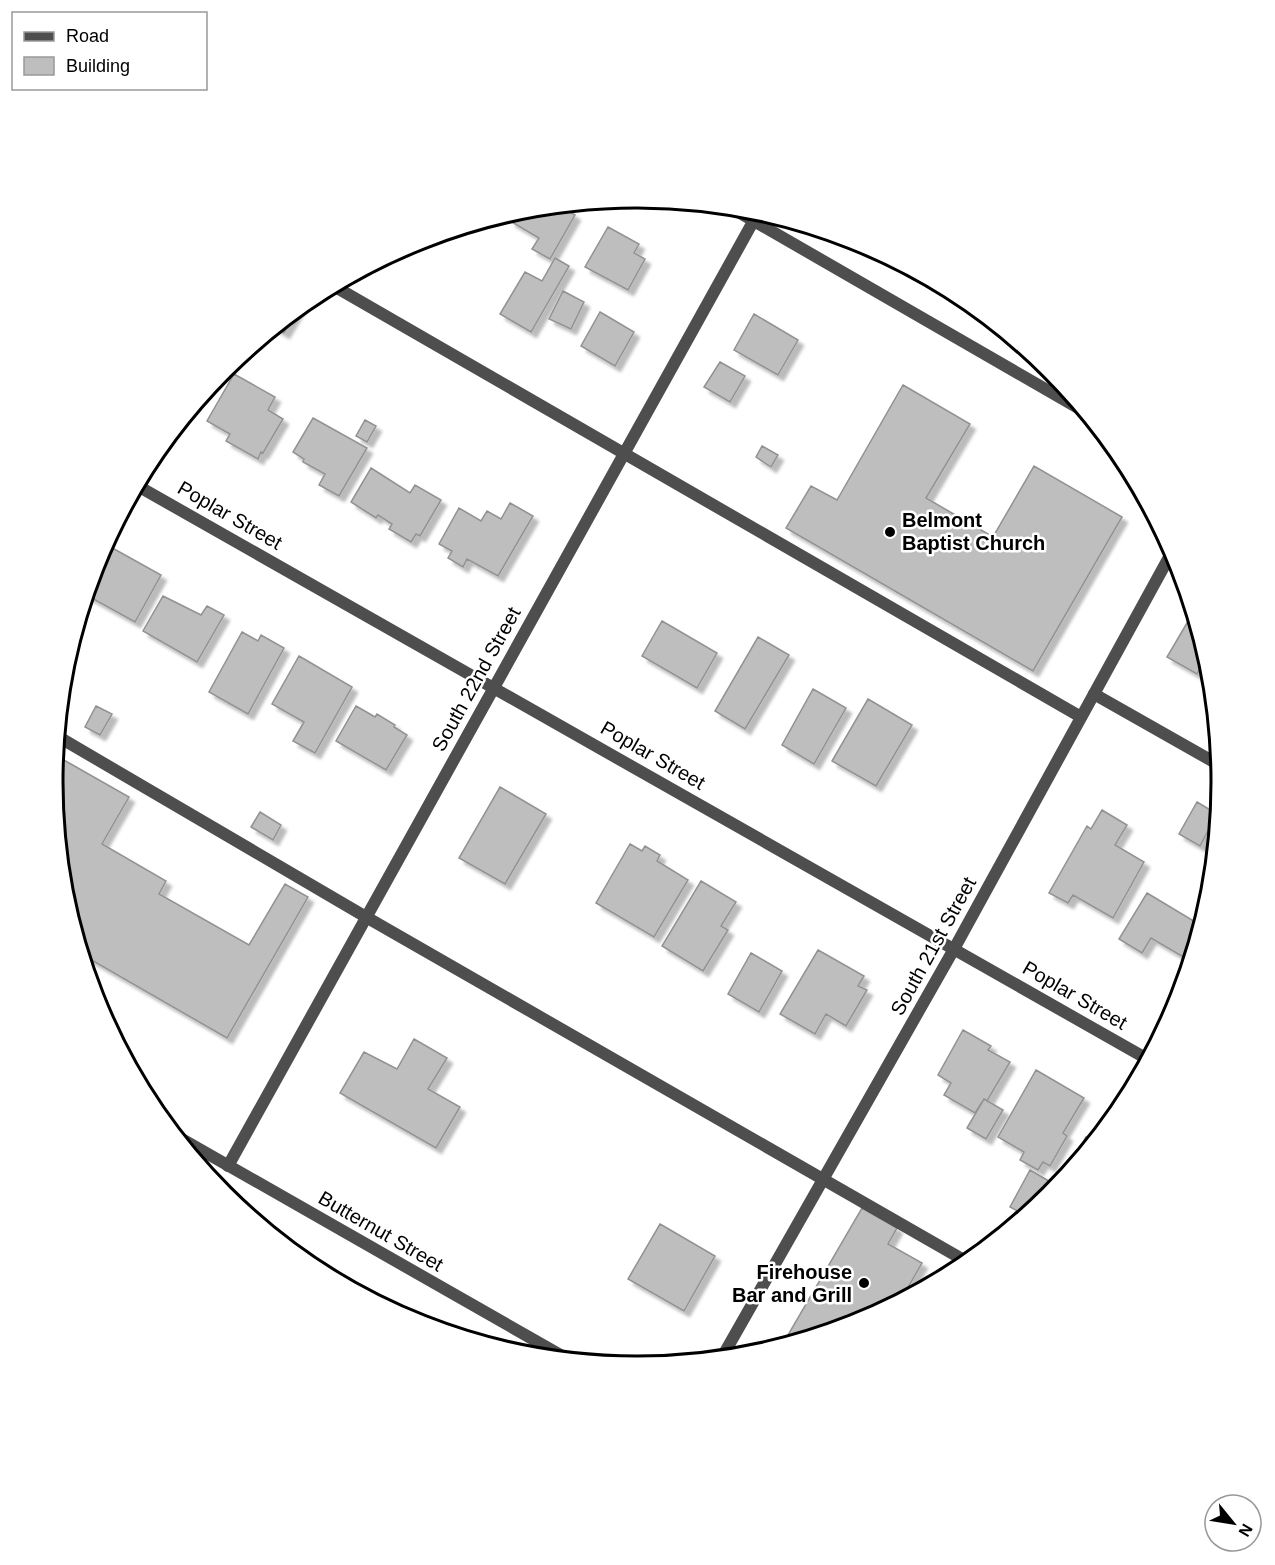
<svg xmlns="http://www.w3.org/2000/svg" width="1275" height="1565" viewBox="0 0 1275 1565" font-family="Helvetica,sans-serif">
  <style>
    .building { fill: #bebebe; stroke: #929292; stroke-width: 1.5; filter: url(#shadow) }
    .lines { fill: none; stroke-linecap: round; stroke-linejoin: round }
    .service { stroke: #4e4e4e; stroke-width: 12 }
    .minor { stroke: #4e4e4e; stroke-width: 12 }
    .tertiary { stroke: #4e4e4e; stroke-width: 12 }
    .poi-dot { fill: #000; stroke: #fff; stroke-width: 2 }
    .labels { text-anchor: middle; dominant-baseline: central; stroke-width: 5; stroke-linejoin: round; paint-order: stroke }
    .street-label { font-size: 20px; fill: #000; stroke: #fff }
    .poi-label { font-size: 20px; font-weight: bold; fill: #000; stroke: #fff; text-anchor: start }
    .rim { fill: none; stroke: #000; stroke-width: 3 }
  </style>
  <defs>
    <filter id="shadow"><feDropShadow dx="5.5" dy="5.5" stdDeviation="1.5" flood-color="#0004"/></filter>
  </defs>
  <rect width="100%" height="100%" fill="#fff"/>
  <path class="building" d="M563,205L562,207L575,215L550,259L532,249L539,238L510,221L515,211L524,209Z
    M608,227L639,244L634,253L645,259L628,290L585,267Z
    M555,258L569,266L531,332L500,314L525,272L542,281Z
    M563,291L584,302L571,329L549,319Z
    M300,306L284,333L274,327Z
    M600,312L634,332L615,366L581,346Z
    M754,314L798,340L778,375L734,350Z
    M720,362L745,376L730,402L704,387Z
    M234,374L275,397L268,410L283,419L263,453L261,452L258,459L226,441L230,434L207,421Z
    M903,385L970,424L926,498L993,537L1034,466L1122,517L1033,671L786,528L811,486L837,500Z
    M313,418L367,448L339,496L319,485L325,474L303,462L304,459L293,452Z
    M365,420L376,426L367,442L356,436Z
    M762,446L778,455L771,467L756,457Z
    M371,468L410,493L415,485L441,500L420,536L416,534L411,542L389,529L392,524L378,515L376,518L351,502Z
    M510,503L533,516L498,576L467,559L463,567L448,558L452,551L439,544L459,508L481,521L487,511L501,519Z
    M107,545L161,575L135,622L86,595L95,567Z
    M163,596L201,615L207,606L224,615L197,662L143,631Z
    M1194,611L1207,656L1197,674L1167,657Z
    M662,621L717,653L697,688L642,656Z
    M242,632L258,641L261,635L284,648L248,714L209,692Z
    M758,637L789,655L745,729L715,711Z
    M299,656L352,687L315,753L293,741L304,722L272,704Z
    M813,689L846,708L814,764L782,745Z
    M868,699L912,725L876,786L832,761Z
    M96,706L112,714L100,735L85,727Z
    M356,706L375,717L377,714L395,725L394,727L407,735L386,770L336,741Z
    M55,755L129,797L102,844L166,881L159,894L249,945L285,884L308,897L227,1038L81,954L64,896L53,782Z
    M500,787L546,814L505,884L459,858Z
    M1197,802L1217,814L1200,846L1179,834Z
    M1102,810L1127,825L1115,845L1144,862L1113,918L1073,895L1068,903L1049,893L1087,826L1091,829Z
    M260,812L281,825L273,840L251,827Z
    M630,844L642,851L645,846L660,855L657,861L688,880L654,937L596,903Z
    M701,881L736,902L721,926L728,930L703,971L662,946Z
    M1147,893L1202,926L1185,958L1151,938L1142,953L1119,939Z
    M818,950L864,976L858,986L867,990L846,1026L826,1014L815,1034L780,1014Z
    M751,953L782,971L759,1012L728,994Z
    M963,1030L991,1046L988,1050L1010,1062L987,1101L984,1099L975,1113L944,1095L951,1083L938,1075Z
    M414,1039L447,1058L428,1089L460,1107L436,1148L340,1093L364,1052L397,1069Z
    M1036,1070L1084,1098L1063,1133L1067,1136L1050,1166L1043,1162L1038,1170L1020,1160L1024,1152L998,1137Z
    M984,1099L1003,1110L986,1139L967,1128Z
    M1109,1109L1119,1114L1077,1164L1073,1162L1086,1137L1092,1140Z
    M1030,1170L1059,1187L1051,1196L1027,1216L1010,1207Z
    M862,1208L897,1228L888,1244L922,1263L899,1303L861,1323L781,1347Z
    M660,1224L715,1256L684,1311L628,1279Z"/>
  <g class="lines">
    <path class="service" d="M332,285L1081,717
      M1094,694L1221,766
      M57,736L366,917L969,1263"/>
    <path class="minor" d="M728,206L1087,413
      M136,485L1149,1060
      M228,1166L759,211
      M721,1359L954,949L1173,550"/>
    <path class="tertiary" d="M173,1134L571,1361"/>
  </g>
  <g class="poi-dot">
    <circle cx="890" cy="532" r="6"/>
    <circle cx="864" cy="1283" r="6"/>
  </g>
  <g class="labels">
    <g class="street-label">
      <text transform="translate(230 515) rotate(30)">Poplar Street</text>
      <text transform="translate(476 679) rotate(-61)">South 22nd Street</text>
      <text transform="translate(653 755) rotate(30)">Poplar Street</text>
      <text transform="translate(933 946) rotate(-61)">South 21st Street</text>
      <text transform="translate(1075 995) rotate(30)">Poplar Street</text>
      <text transform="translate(381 1231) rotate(30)">Butternut Street</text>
    </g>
    <g class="poi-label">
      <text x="902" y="520">Belmont<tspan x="902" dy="23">Baptist Church</tspan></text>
      <text x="852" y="1272" text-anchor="end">Firehouse<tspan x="852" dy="23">Bar and Grill</tspan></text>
    </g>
  </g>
  <path d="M0 0H1275V1565H0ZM63 782a574 574 0 1 1 1148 0a574 574 0 1 1-1148 0Z" fill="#fff" fill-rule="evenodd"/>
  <path class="rim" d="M63 782a574 574 0 1 1 1148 0a574 574 0 1 1-1148 0Z"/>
  <rect x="12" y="12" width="195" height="78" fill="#ffffff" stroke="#999999" stroke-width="1.5"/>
  <rect x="24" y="32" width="30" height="9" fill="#4e4e4e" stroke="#999999" stroke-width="1.5"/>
  <text x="66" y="42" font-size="18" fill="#000000">Road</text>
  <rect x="24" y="57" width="30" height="18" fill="#bebebe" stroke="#999999" stroke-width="1.5"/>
  <text x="66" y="72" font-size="18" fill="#000000">Building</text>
  <g transform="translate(1233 1523) rotate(120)"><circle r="28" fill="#ffffff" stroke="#999999" stroke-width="1.5"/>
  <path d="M0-4.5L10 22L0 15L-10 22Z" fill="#000000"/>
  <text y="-9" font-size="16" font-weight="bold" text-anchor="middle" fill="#000000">N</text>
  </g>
</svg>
